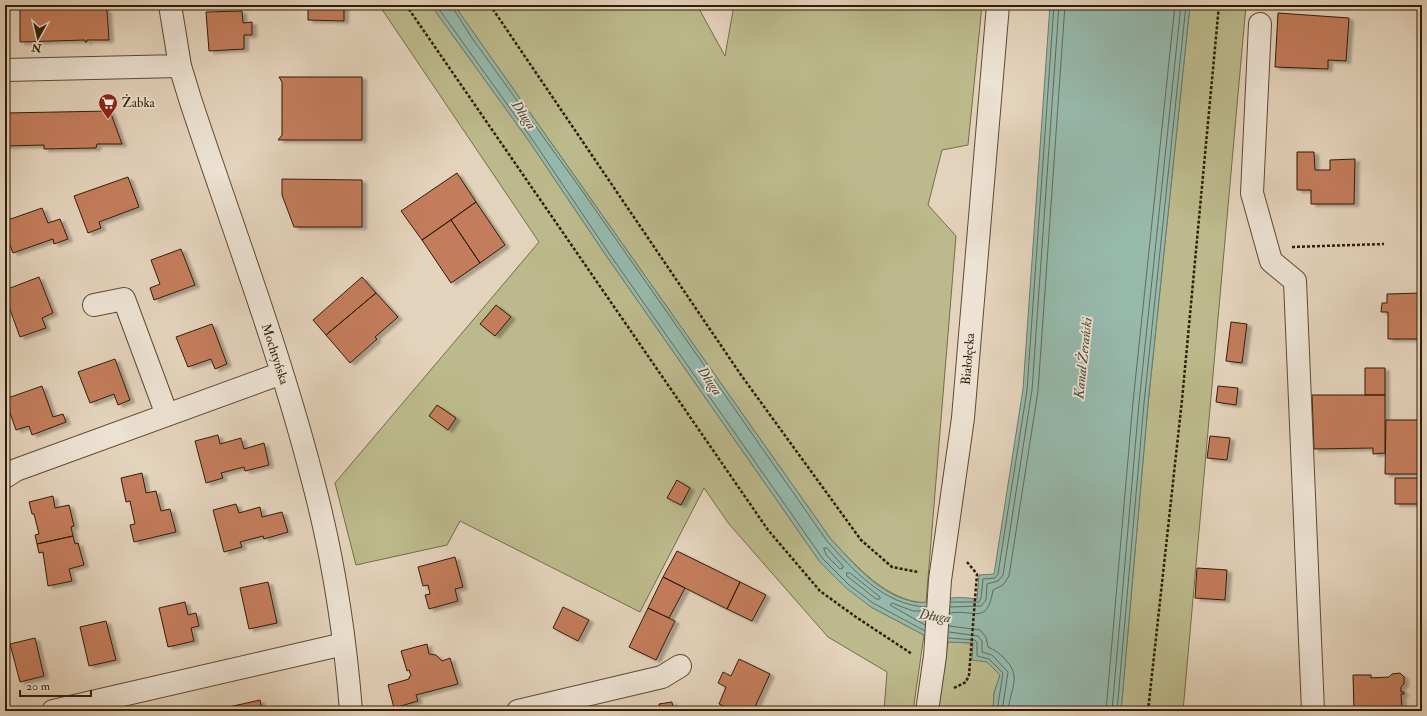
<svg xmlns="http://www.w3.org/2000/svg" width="1427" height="716" viewBox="0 0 1427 716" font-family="'IM FELL Double Pica',serif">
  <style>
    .green { fill: #bcba8c; stroke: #766c48 }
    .water { fill: #96b9ac; stroke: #6d7b69 }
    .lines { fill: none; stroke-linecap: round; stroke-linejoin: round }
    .shore { stroke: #636b58; stroke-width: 1 }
    .building { fill: #c47d5b; stroke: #301d05; filter: url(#shadow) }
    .minor-casing { stroke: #5d4a33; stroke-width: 24 }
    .path { stroke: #301d05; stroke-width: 2.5; stroke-dasharray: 3 2; stroke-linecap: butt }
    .minor { stroke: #ede2d3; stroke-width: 22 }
    .labels { text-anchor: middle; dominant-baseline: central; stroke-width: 3.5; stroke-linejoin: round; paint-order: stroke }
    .poi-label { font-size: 13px; fill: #301d05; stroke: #ede2d3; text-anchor: start }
    .street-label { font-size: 13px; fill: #301d05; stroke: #ede2d3 }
    .water-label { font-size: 14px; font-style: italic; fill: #4f4c37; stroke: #ede2d3 }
  </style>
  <defs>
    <filter id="shadow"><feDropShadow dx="4.5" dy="2.5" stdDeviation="1" flood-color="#0004"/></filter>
  </defs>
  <rect width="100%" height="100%" fill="#e4d3bc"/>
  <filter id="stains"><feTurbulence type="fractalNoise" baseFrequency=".005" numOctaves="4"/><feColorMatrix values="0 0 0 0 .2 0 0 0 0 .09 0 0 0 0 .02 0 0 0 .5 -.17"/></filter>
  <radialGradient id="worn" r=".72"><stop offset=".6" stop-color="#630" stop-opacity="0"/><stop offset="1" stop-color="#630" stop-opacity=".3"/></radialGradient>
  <path class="green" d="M379,5H431L529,141L603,251L820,562L871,607L924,635L913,711H884L887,672L828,637L729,524L704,488L640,612L460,521L447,545L356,565L335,483L539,242Z
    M454,5H697L725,56L734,5H982L968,145L942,150L928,205L956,236L926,603C886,601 856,566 830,538Z
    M1190,5H1246L1183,711H1121L1148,404Z
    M948,642L973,643L987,662L1000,675L994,693L993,711H938Z"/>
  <path class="water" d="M431,5H454L830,538C853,563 880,596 915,602C927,604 940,599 952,598C960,597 969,598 977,599L979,575L994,574L1023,389L1050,5H1190L1148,404L1121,711H993L994,693L1000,675L987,662L972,660L973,643L948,642L924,635L871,607L846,588L820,562L603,251L529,141Z"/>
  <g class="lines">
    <path class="shore" d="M436,5L532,139L606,249L823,559L849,585L873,603L925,631
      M451,5L472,38L583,192L827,541C853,570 884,605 926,607
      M824,548H827L843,566V568L840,569L827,556Z
      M847,573H850L880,597V599H876L847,576Z
      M951,602H979L981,598L983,579L995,578L998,574L1027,390L1054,5
      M950,607L981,606L986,600L987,584L998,581L1003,575L1032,390L1059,5
      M950,613C975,609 987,626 993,590L1003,585L1009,576L1038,391L1065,5
      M925,625L890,605L892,603L913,611H926
      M949,626L980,630L986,637L988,647C995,650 999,653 1004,658C1023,677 1010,688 1008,711
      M949,632L978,636L982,641V652L992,655L1008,672L1002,711
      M948,638L975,640L977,643V656L989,659L1003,673L997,711
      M1106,711L1133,402L1175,5
      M1112,711L1139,403L1181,5
      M1117,711L1144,403L1186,5"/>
  </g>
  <path class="building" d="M20,5H107L104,8L107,11L109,40H87V42H85V40L20,42Z
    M308,5H344V21L308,20Z
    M242,11L243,23L252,22V35H244V49L209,51L206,12Z
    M1278,13L1349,18L1346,61L1328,60V69L1275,67Z
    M279,77H362V140H278L282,135V82Z
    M110,111L122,144H97L96,148L44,149V145L5,146V113Z
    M1297,152H1314L1315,170H1330V160L1355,159L1354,204H1311V190H1297Z
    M457,173L476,202L422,240L401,211Z
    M128,177L139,207L99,222L101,228L88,233L74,196Z
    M282,179L362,180V227H294L282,195Z
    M476,202L505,245L480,263L451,220Z
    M42,208L48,223L60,219L68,239L54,244L53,239L13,253L5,232V221Z
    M451,220L480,263L451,283L422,240Z
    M181,249L195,285L154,300L150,288L160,284L151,260Z
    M39,277L53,313L42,318L46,328L20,337L5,296V290Z
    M362,277L376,293L326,335L313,320Z
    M376,293L398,317L375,337L377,339L350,363L326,335Z
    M1422,293V339H1388V312H1381L1382,303H1387V294Z
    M496,305L511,317L495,336L480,324Z
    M1231,322L1247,324L1242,363L1226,361Z
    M212,324L227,364L215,369L211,359L188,367L176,337Z
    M115,359L130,400L118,405L114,394L90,403L78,372Z
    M1365,368H1385V395H1365Z
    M42,386L53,417L63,414L66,422L32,435L29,426L16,430L5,399Z
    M1218,386L1238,388L1236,405L1216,402Z
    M1312,395H1385V453L1373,454V448L1314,449Z
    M437,405L456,418L448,430L429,416Z
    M1386,420H1422V474H1385Z
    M218,435L220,444L241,438L244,449L264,443L269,465L245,471L244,467L221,473L223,478L206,483L195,441Z
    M1210,436L1230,438L1227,460L1207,458Z
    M142,473L146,493L156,491L161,511L170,509L176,532L134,542L130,525L135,524L130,501L126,502L121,478Z
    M1395,478H1422V504H1395Z
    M677,480L690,488L681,505L667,498Z
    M53,496L55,508L69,505L74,526L71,527L73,536L37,544L35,535L39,534L34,514H32L29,502Z
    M236,504L239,513L260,507L262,517L282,512L288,532L264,539L263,536L240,542L242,547L224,552L213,510Z
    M73,536L75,544L78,543L84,565L69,569L72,581L48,586L43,552L39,553L37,544Z
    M677,551L740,582L727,609L663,577Z
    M455,557L463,587L455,589L458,601L429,609L425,595L430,594L428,585L423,586L418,567Z
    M1197,568L1227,570L1225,600L1195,598Z
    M663,577L685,588L669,618L648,608Z
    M268,582L277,623L249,629L240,588Z
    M740,582L766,595L752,621L727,609Z
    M185,602L188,615L196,613L199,626L191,628L194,641L168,647L159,608Z
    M563,607L589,620L578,641L553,628Z
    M648,608L675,621L656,660L629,647Z
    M106,621L116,660L89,666L80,627Z
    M35,638L44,676L20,682L10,644Z
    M427,644L429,654L436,655L442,661L450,658L458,684L416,695L418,701L394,708L388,685L409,679V677L411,676L409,670L407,671L401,651Z
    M739,659L770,674L753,711H735L719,704L726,687L718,683L723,672L731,676Z
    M1400,673L1404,677V684L1401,687V692H1404V694H1401L1402,711H1405H1354L1353,675H1371V678L1389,677L1392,674Z
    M260,700L262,711H220V709Z
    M672,702L673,709L686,708V711H660L659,704Z"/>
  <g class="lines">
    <g class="minor-casing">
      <path id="minor" d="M170,5L180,66L190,99C232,226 280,352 313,481C333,556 345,634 351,711
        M1260,24L1252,193L1271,261L1295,281L1313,711
        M5,70L180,66
        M94,305L124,299L167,415
        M5,477L16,470L282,373
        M53,711L344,644
        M518,711L662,677L680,666
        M927,711L935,656L940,580L963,418L998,5"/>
    </g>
    <path class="path" d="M406,5L768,530L820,591L856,617L912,654
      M490,5L741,375L861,540L892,567L918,572
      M1292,247L1384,244
      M954,688L966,682L969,675L977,574L967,562
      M1148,711L1182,400L1219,5"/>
    <use href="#minor" class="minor"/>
  </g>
  <defs>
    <g id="supermarket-pin" transform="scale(1)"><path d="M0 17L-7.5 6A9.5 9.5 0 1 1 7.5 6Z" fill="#8f2418" stroke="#ede2d3"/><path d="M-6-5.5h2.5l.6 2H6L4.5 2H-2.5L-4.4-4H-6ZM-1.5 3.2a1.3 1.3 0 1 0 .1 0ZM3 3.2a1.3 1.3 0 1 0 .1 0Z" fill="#fff"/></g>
  </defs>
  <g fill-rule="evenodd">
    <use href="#supermarket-pin" x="108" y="103"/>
  </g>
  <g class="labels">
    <g class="poi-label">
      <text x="122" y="103">Żabka</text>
    </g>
    <g class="street-label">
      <text transform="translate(275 354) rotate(72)">Mochtyńska</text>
      <text transform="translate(968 359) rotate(-85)">Białołęcka</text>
    </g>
    <g class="water-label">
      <text transform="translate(524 115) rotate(55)">Długa</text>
      <text transform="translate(1083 358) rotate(-84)">Kanał Żerański</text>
      <text transform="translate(710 381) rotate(55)">Długa</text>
      <text transform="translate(935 616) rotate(8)">Długa</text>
    </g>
  </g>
  <rect width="1427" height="716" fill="none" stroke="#e4d3bc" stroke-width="20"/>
  <rect x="6" y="6" width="1415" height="704" fill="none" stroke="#301d05" stroke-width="2"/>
  <rect x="10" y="10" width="1407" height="696" fill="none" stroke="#301d05"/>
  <g transform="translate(38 38) rotate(188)" stroke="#ede2d3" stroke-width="3" paint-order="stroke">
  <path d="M0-3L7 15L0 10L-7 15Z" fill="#301d05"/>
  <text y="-6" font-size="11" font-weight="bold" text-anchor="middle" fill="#301d05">N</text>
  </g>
  <path d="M20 690v6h71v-6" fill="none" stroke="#301d05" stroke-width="2"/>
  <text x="26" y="690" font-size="12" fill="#301d05" stroke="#ede2d3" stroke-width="3" paint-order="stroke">20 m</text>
  <rect width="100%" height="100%" filter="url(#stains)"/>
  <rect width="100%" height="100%" fill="url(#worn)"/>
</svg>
